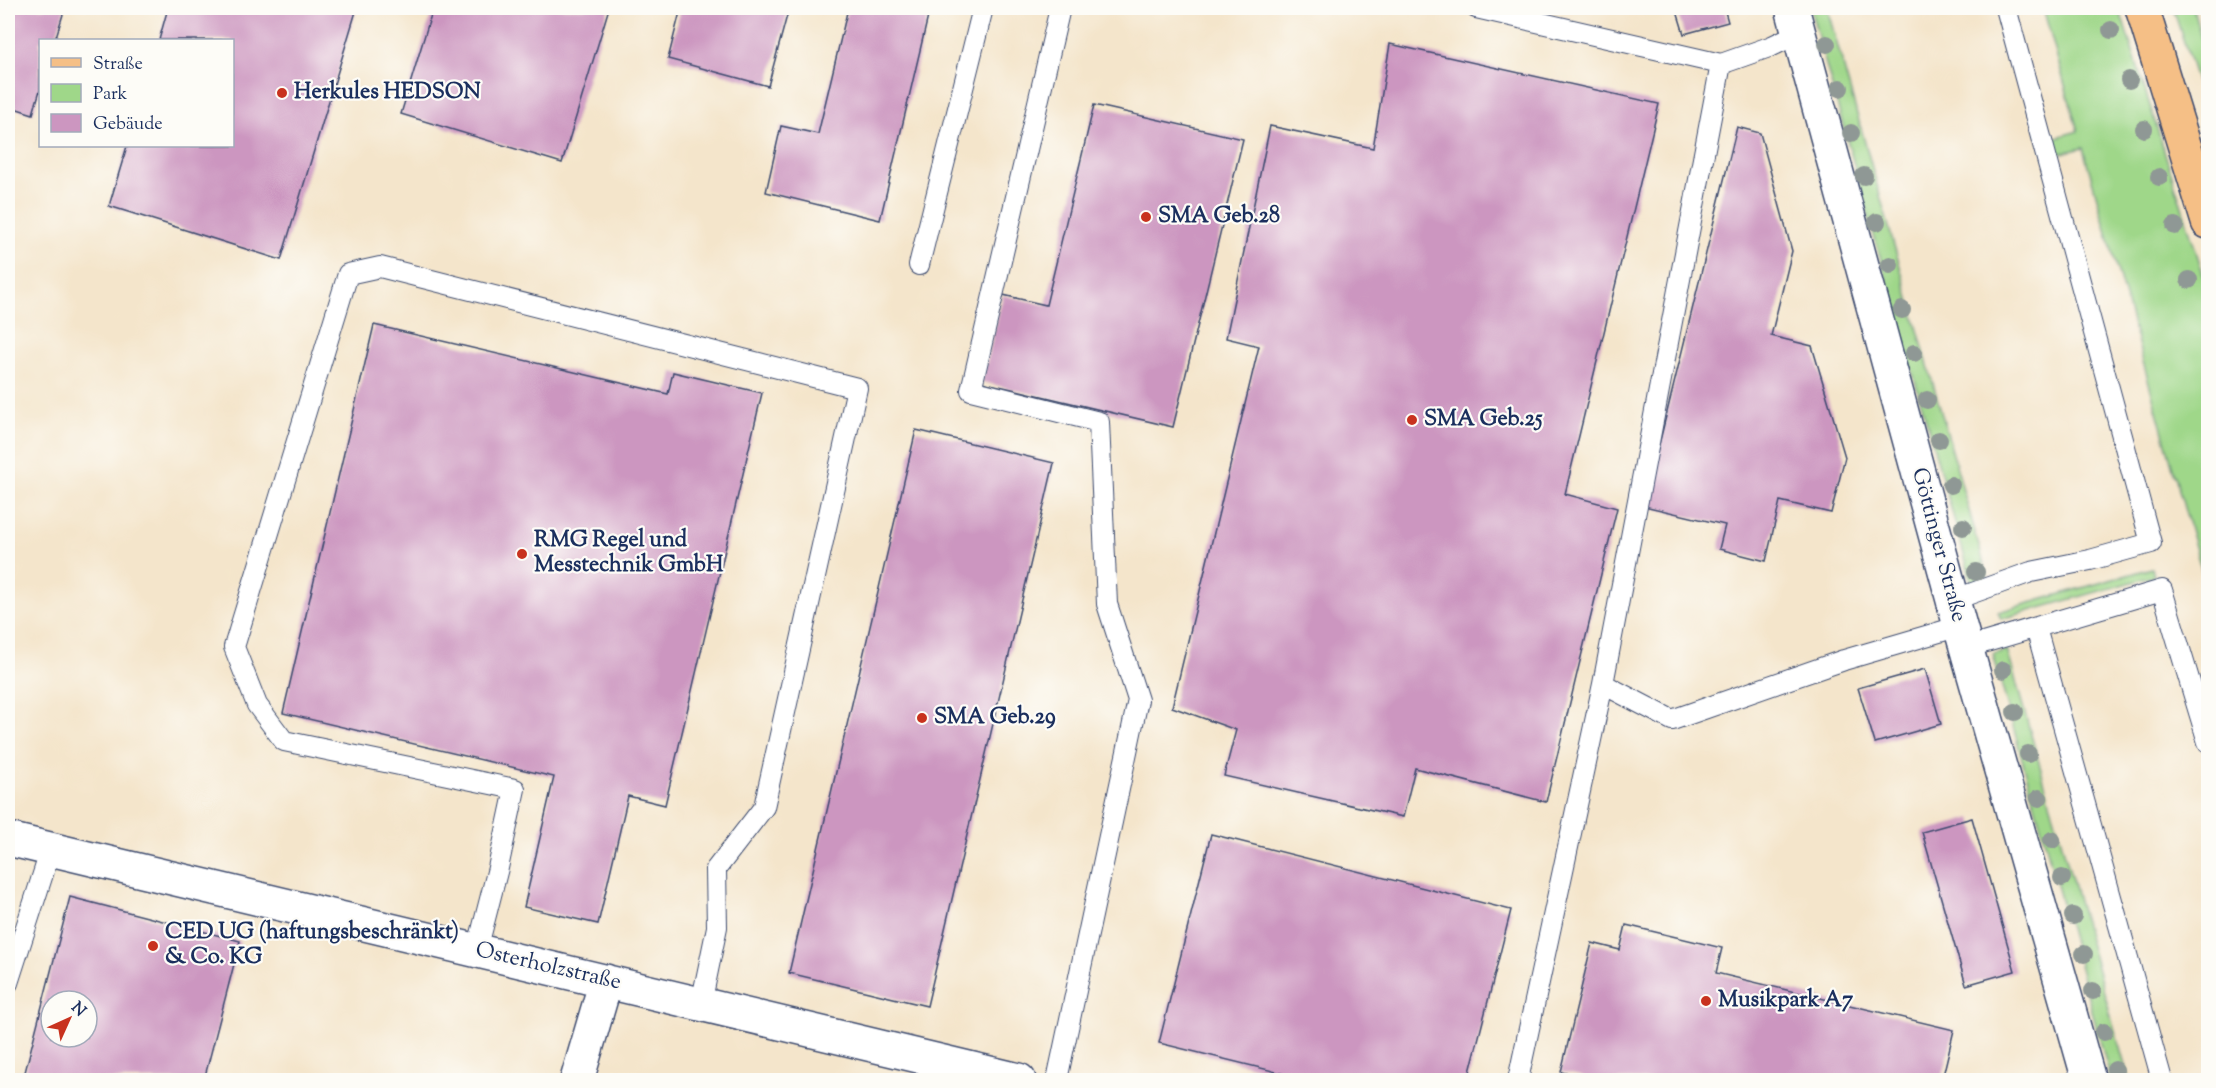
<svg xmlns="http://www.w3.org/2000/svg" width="2216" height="1088" viewBox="0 0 2216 1088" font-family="'Sorts Mill Goudy',serif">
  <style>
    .green { fill: #9fd789; stroke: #5d8374; stroke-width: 1.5 }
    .building { fill: #cc96c0; fill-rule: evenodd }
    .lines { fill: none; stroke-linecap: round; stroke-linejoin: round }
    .service-casing { stroke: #3c4a6e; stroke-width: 22 }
    .minor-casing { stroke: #3c4a6e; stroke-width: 36 }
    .primary-casing { stroke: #3c4a6e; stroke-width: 36 }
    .service { stroke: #fff; stroke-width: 20 }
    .minor { stroke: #fff; stroke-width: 33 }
    .primary { stroke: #f5bf86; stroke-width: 33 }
    .tree { fill: #8f9895 }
    .poi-dot { fill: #c8321e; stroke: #fdfcf7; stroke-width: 2 }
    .labels { text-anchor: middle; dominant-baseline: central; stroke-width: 4.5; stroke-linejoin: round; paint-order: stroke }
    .poi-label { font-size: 22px; font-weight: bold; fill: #1b2f5e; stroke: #fdfcf7; text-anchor: start }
    .street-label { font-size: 22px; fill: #1b2f5e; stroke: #fdfcf7 }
  </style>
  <rect width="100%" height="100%" fill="#fdfcf7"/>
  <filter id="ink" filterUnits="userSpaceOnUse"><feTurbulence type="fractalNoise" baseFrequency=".0167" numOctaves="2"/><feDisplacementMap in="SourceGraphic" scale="12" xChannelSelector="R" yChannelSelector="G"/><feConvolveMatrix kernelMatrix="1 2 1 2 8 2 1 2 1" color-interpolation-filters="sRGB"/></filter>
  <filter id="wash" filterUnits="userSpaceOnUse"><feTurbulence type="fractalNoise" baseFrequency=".008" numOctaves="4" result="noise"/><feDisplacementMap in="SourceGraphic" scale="24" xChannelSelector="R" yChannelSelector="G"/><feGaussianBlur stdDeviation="1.35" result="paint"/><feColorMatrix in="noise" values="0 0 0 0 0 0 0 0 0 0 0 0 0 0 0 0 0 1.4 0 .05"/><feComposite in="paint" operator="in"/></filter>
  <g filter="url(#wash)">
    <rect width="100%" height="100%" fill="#f4e5cb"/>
    <path class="green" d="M1810,8H1827L1988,578L1972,583Z
      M2043,8H2119L2208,289V593L2083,148L2057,154L2053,138L2078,131Z
      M2173,8H2193L2208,64V117Z
      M2152,568L2154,576L2001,619L1998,612Z
      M2007,650L2129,1080H2111L1993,654Z"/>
    <g id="blocks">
      <path class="building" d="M8,8H65L55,40H40V90L33,114L8,106Z
        M168,8H357L281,260L109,206L127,146H232V40H159Z
        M433,8H609L562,163L401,114Z
        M681,8H789L768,86L668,59Z
        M848,8H930L880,220L766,192L781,126L818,134Z
        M1676,8H1724L1728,22L1684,34Z
        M1390,44L1659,104L1565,494L1617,508L1546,802L1415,768L1403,817L1224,776L1236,730L1172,707L1259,346L1226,338L1270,126L1373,148Z
        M1094,105L1243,139L1173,427L982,382L1003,295L1046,305Z
        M1737,127L1760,133L1792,251L1771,336L1812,346L1845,457L1831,513L1780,501L1766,561L1719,549L1725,525L1644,506Z
        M374,325L668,394L673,372L762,393L665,805L628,796L598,924L524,907L554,777L283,713Z
        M916,430L1054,463L927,1006L789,973Z
        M1925,669L1941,724L1875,743L1858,688Z
        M1972,818L2015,971L1966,985L1922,832Z
        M1211,834L1511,910L1468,1080H1309L1159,1043Z
        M70,897L240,941L204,1080H23ZM51,1001H87V1037H51Z
        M1626,925L1722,948L1716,973L1954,1030L1942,1080H1598L1561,1072L1592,943L1620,950Z"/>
    </g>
  </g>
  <g filter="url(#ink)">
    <use href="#blocks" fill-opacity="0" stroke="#3c4a6e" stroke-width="1.5"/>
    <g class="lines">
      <g class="service-casing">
        <path id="service" d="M1476,8L1721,64L1772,46L1799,33
          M1721,64L1603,684L1672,720L1844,660L1960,626
          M919,265L983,8
          M1953,600L2031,572L2090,560L2151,543L2006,8
          M2036,628L2162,1080
          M1966,648L2162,590L2208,742
          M477,950L498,868L515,789L284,741L257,705L234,647L348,274L380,267L857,388L764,807L716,869L717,927L701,1004
          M8,983L51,849
          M1057,1080L1138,700L1107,604L1099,422L971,390L1060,8
          M1518,1080L1603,684"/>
      </g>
      <g class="minor-casing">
        <path id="minor" d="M1792,8L1960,626L2089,1080
          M8,839L1019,1080
          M577,1080L606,981"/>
      </g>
      <g class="primary-casing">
        <path id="primary" d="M2142,8L2208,222"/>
      </g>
      <use href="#service" class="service"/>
      <use href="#minor" class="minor"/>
      <use href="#primary" class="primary"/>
    </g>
    <g class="tree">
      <circle cx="2111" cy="30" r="9"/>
      <circle cx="1827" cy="44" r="9"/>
      <circle cx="2129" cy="80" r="9"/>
      <circle cx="1840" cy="88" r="9"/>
      <circle cx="2144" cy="129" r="9"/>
      <circle cx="1851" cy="133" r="9"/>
      <circle cx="1864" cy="176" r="9"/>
      <circle cx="2159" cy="177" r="9"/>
      <circle cx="1877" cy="222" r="9"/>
      <circle cx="2175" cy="226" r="9"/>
      <circle cx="1890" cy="265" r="9"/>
      <circle cx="2189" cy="280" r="9"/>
      <circle cx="1902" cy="310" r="9"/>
      <circle cx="1914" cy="353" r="9"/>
      <circle cx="1927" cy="400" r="9"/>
      <circle cx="1939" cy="440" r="9"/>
      <circle cx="1951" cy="485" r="9"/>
      <circle cx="1963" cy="527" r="9"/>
      <circle cx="1976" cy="572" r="9"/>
      <circle cx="2003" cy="670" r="9"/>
      <circle cx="2015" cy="712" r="9"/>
      <circle cx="2028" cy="754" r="9"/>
      <circle cx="2039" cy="798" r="9"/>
      <circle cx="2052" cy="840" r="9"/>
      <circle cx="2062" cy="878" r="9"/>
      <circle cx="2073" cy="916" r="9"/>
      <circle cx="2084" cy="954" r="9"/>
      <circle cx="2093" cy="991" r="9"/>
      <circle cx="2104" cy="1032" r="9"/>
      <circle cx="2115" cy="1070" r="9"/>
    </g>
  </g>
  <g class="poi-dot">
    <circle cx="282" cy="93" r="6"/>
    <circle cx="1146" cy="217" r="6"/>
    <circle cx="1412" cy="420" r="6"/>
    <circle cx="522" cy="554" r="6"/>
    <circle cx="922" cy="718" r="6"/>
    <circle cx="153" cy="946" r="6"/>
    <circle cx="1706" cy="1001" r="6"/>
  </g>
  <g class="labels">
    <g class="poi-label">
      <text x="294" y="93">Herkules HEDSON</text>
      <text x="1158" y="217">SMA Geb.28</text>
      <text x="1424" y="420">SMA Geb.25</text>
      <text x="534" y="541">RMG Regel und<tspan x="534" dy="25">Messtechnik GmbH</tspan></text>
      <text x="934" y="718">SMA Geb.29</text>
      <text x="165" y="933">CED UG (haftungsbeschränkt)<tspan x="165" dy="25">&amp; Co. KG</tspan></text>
      <text x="1718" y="1001">Musikpark A7</text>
    </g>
    <g class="street-label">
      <text transform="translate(1938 545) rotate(75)">Göttinger Straße</text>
      <text transform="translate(548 967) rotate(13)">Osterholzstraße</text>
    </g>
  </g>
  <rect width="2216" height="1088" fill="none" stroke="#fdfcf7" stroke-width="30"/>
  <rect x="39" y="39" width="195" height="108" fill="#fdfcf7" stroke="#a3aaba" stroke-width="1.5"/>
  <rect x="51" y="58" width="30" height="9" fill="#f5bf86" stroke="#a3aaba" stroke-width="1.5"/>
  <text x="93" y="69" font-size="18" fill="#1b2f5e">Straße</text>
  <rect x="51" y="84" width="30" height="18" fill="#9fd789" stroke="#a3aaba" stroke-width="1.5"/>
  <text x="93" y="99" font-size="18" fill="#1b2f5e">Park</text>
  <rect x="51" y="114" width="30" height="18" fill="#cc96c0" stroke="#a3aaba" stroke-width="1.5"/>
  <text x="93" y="129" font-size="18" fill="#1b2f5e">Gebäude</text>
  <g transform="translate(69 1019) rotate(45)"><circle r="28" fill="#fdfcf7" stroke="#a3aaba" stroke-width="1.5"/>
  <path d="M0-4.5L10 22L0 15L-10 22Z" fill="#c8321e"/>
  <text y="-9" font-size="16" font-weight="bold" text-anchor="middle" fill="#1b2f5e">N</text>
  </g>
</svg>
